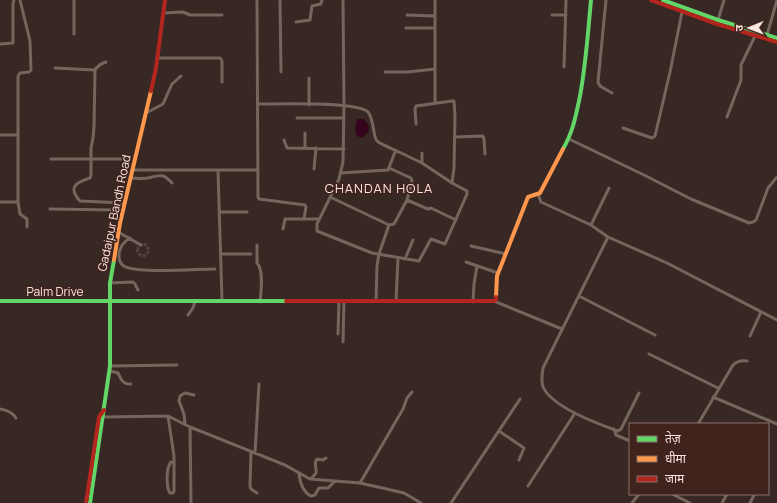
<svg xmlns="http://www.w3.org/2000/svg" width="777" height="503" viewBox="0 0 777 503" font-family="Manrope,'Noto Sans Devanagari',sans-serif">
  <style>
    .water { fill: #34041d }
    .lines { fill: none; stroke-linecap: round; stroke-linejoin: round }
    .street-tunnel { stroke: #544440; stroke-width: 3; stroke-dasharray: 3 1.5; stroke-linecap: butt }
    .street { stroke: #74665c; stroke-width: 3 }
    .fast { stroke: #63d668; stroke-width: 4 }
    .slow { stroke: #ff974d; stroke-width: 4 }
    .jam { stroke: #b3261e; stroke-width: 4 }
    .labels { text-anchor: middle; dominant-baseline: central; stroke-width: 3.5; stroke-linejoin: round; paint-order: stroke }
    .street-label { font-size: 12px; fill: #f8e5e0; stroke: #3f231c }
    .neighbourhood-label { font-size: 13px; letter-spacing: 1px; fill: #f8e5e0; stroke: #3f231c }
  </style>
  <rect width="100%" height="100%" fill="#372824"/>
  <path class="water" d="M357,119H364L369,126V131L362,138L357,136L355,131Z"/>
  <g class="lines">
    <path class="street-tunnel" d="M137.5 250a5.5 5.5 0 1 1 11 0a5.5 5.5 0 1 1-11 0Z"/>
    <path class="street" d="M74,0V34
      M257,0L258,197L259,199L305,205L306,207L304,219
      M280,0L281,72
      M343,0L344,105L343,162L339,179L317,224V231L372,253L419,261L431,239L445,244L467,194V191L452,183
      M606,0L598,82L600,86L612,93
      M163,13L183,12L190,15H222
      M407,15L435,16
      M552,15H566
      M718,20L724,0
      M296,22L310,20L312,6L321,4L322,0
      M406,28H435
      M767,35L777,0
      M0,44L13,43V4L14,0
      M157,58H220L222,61V82
      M564,67L566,0
      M55,68L94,70L101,64L106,62
      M95,70L94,127L93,138L91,148V175L90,178C77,182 67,187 80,201L124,203
      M385,72H408L435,69
      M309,78V105
      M435,103V0
      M258,104C276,104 358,101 368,112C374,119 373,137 377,141C382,145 391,148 397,151
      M146,113L163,104L172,84L181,76
      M727,117L741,80V65L755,36
      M297,118H344
      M623,128L652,138L655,136L670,72L682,12
      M305,133V148
      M0,135H18V76L20,73L29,72L31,70L30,41L20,0
      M455,137L483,136L484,139L485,154
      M569,139L644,175L691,199L749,223L753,222L756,220L768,188L777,177
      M284,140L287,148L344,149
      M51,159H127
      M422,163V153
      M314,169L316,148
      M132,170H258
      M218,170L222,301
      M340,173L388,170L395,152L397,151L422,163L452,183L454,168L455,116L454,101H452L416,106L415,109L416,124
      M131,178C136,178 142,179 148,178C160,175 163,173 172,183
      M538,194L541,202L591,225L608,237L543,368C542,374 541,381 543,387C552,407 598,424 618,431L621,429L639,393
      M330,197L389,225L394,224L407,200L412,181L411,178L389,168
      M407,200L428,209L431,208L456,220
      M0,202H18V135
      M18,202L20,214L27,219V227
      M50,209L115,210
      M219,212H247
      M591,225L609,188
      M283,229L285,219H319
      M118,232L141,245
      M608,237L667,263L777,320
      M130,238C123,242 119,247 119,256C119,260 120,264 124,266C137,274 197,269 215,269
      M257,245V263C264,270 261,292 260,302
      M471,246L506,254
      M221,254H251
      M405,259L413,240
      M466,262L498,273
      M110,283L133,282L135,284L138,290
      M579,296L655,335
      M376,301L377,266L379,254L389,225
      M396,301L398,258
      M494,301L562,329
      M473,302L474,284L477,266
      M188,315L193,308L195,301
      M338,334L339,301
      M750,336L761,312
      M343,342L344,301
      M649,354L718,388
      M110,366L177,365
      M110,371L118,373C121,379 123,385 131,384
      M713,397L777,424
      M0,409C7,410 12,412 16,418
      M168,416L174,456V491L173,493H170C166,487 166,468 171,462H174
      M104,417L168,416L190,427L285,465L310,479L360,483L391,490L404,493L421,503
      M185,424L184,414L179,401L180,396L185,393L194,395
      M698,424L733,365C737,361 741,360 747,361
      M190,427L191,503
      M614,429L616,435L630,441
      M499,431L524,448L519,460
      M251,452L250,486L251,489L257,493
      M255,453L259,384
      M299,474C300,483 303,492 311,496L315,495L319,488H328L334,482
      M311,479L316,473C317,467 313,464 317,459L323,460L326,458
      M360,483L403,409L407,398L412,392
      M528,486L575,413
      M672,494L690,503
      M451,503L520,399
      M632,503L639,494
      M722,503L727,494
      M750,503L754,495"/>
    <path class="fast" d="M663,0L718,20L777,38
      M563,149C573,132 576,115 580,96C586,64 588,32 591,0
      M0,301H286
      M90,503L110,366V283L114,260"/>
    <path class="slow" d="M114,260L120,223L151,91
      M496,297L497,276L528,197L540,193L563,149"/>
    <path class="jam" d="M651,0L717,24L777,42
      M151,91L156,68L165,0
      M286,301H494L496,300V297
      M86,503L99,417L104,410"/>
  </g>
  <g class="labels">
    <g class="street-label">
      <text transform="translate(114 213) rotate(-78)">Gadaipur Bandh Road</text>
      <text x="55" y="291">Palm Drive</text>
    </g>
    <g class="neighbourhood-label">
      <text x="379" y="188">CHANDAN HOLA</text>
    </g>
  </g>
  <rect x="629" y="423" width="140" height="72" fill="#3f231c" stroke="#89716a"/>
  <rect x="637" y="436" width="20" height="6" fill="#63d668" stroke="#89716a"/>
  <text x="665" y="443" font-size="12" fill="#f8e5e0">तेज़</text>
  <rect x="637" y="456" width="20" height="6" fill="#ff974d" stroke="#89716a"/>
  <text x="665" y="463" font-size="12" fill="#f8e5e0">धीमा</text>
  <rect x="637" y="476" width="20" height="6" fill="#b3261e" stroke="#89716a"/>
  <text x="665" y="483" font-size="12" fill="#f8e5e0">जाम</text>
  <g transform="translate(749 28) rotate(269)" stroke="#3f231c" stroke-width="3" paint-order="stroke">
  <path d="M0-3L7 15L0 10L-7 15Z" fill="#f8e5e0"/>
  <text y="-6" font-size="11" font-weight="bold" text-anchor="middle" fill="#f8e5e0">उ</text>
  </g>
</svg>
